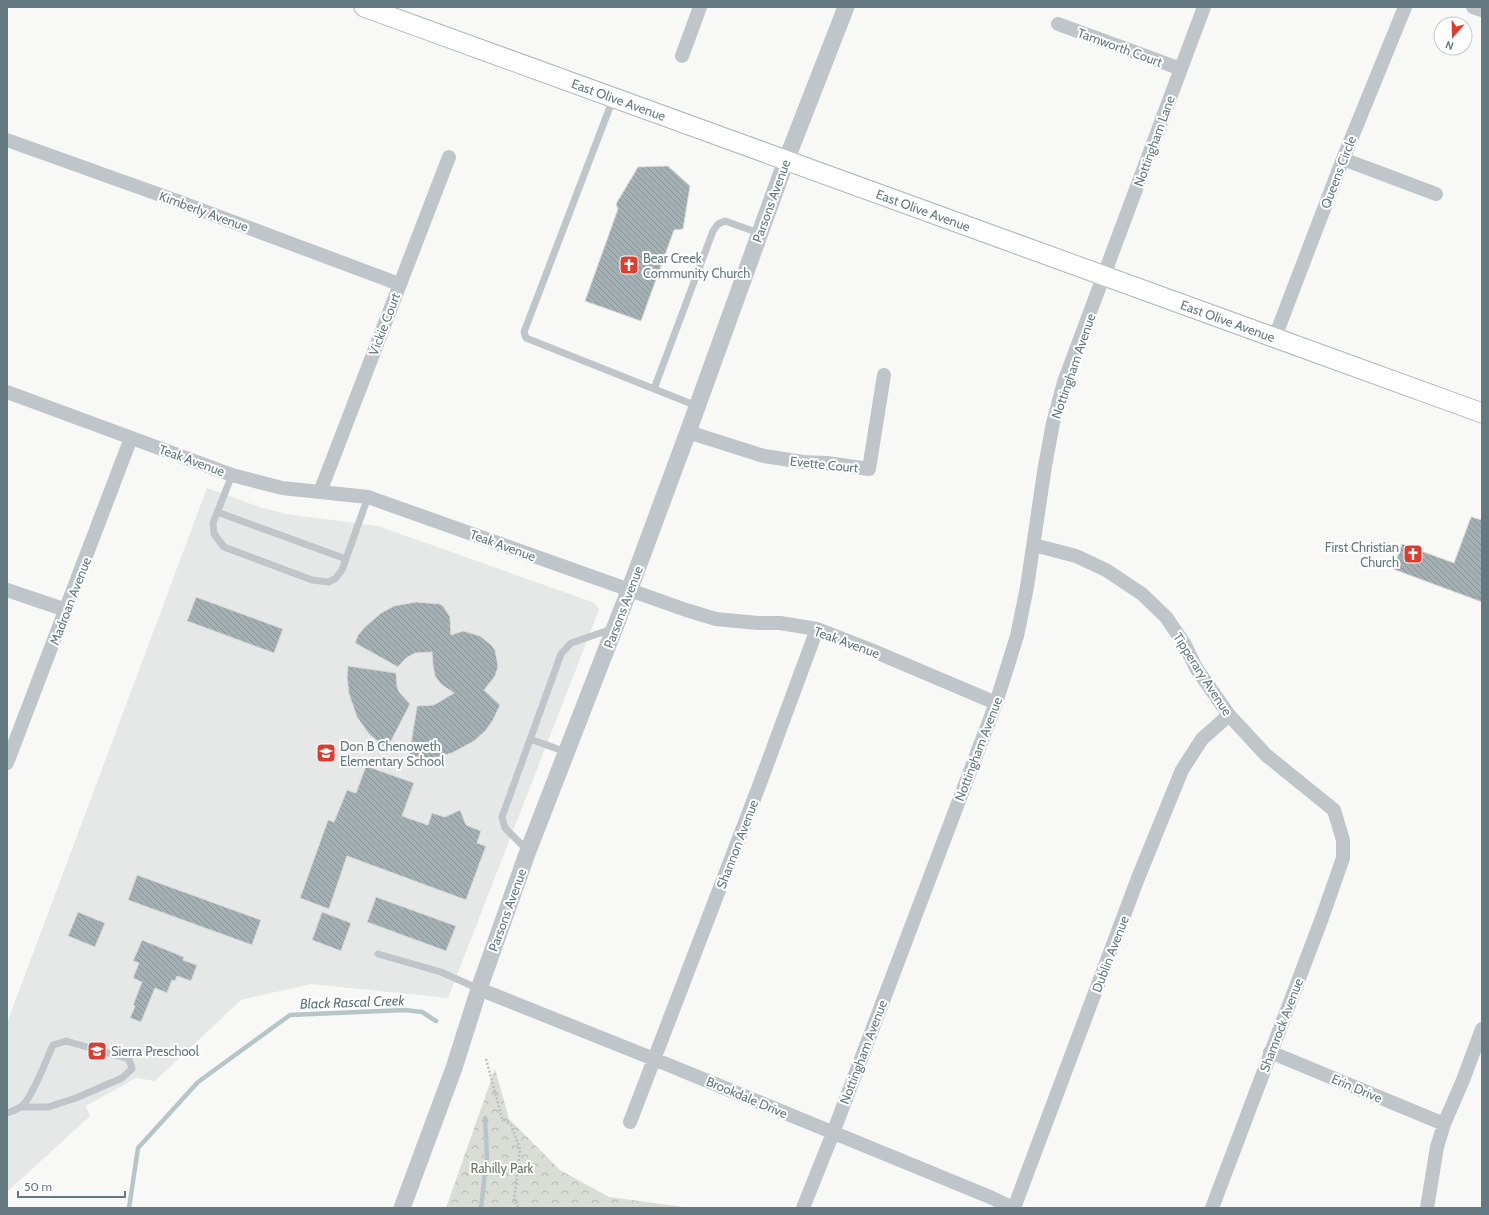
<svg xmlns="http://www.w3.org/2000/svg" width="1489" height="1215" viewBox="0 0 1489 1215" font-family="Cabin,sans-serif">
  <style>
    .built { fill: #e6e8e7 }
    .park { fill: url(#park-crowns) }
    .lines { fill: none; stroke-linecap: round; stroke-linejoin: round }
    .stream { stroke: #b6c5c7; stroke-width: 4.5 }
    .building { fill: url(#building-back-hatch); stroke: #dadad8 }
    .secondary-casing { stroke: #afb8bb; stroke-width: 21 }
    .path { stroke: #babec0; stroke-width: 2.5; stroke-dasharray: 2 2; stroke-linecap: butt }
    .service { stroke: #bfc5c8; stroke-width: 7 }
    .minor { stroke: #bfc5c8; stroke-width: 14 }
    .tertiary { stroke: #bfc5c8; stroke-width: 17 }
    .secondary { stroke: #fff; stroke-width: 19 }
    .labels { text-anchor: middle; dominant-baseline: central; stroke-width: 4; stroke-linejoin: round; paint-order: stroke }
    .street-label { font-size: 13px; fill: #647980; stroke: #fff }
    .poi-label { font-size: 13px; fill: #647980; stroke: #fff; text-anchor: start }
    .park-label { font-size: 13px; fill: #6a7863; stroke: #fff }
    .water-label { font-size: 14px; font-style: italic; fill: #5f787a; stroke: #fff }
  </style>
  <defs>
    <pattern id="park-crowns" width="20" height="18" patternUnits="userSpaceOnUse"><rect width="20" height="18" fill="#d9ddd5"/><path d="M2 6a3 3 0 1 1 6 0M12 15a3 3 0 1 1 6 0" fill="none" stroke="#b4b8b2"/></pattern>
    <pattern id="building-back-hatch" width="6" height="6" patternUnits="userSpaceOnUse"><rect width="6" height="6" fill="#a4b0b3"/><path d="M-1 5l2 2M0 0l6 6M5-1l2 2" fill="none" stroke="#899497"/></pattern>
  </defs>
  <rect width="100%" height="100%" fill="#f8f8f6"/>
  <path class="built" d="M207,488L262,508L286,514L378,526L595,603L599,610L448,998L311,984L241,1000L155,1081L136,1078L86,1106L90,1116L7,1192V1023Z"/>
  <path class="park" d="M495,1069L509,1119L560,1170L609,1197L691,1208H446Z"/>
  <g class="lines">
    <path class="stream" d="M129,1208L138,1148L198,1082L290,1015L405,1010L422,1012L436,1021
      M481,1208L487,1156L485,1118"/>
  </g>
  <path class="building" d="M668,166L690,186L683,229L674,230L641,321L585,301L618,209L616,204L638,167Z
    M1471,517L1482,520V602L1393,569L1402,544L1454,563Z
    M196,597L283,629L274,653L187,621Z
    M416,602L440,604L443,606L450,617L451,635L463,631L480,636L491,645L495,650L497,660L498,667L495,676L484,690L500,705L493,720L486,730L474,741L452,753L437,757L425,758L409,756L417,706L434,705L454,693L441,684L435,676L433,666L432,652L415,653L406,658L398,667L355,643L358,635L365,627L381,613L394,606Z
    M348,666L396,673L397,686L399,692L410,704L387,749L369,734L357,717L349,694L347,677Z
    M366,766L414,783L402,816L428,825L432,813L445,817L460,810L466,825L481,831L477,843L486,846L466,900L347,856L329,909L300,898L328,820L334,822L347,790L356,793Z
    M137,875L261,920L252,945L128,900Z
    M376,897L456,926L446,951L367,922Z
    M78,912L105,923L95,947L68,936Z
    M322,912L351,923L341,951L312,940Z
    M142,940L184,957L183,960L197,965L191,981L177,976L175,981L172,980L167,993L155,988L141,1022L130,1018L135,1006L133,1005L142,982L133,978L139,963L133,961Z"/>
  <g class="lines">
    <g class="secondary-casing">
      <g id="secondary">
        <path id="s1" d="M364,7L1482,413"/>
      </g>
    </g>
    <path class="path" d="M486,1059L502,1118L511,1125L520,1149L514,1201L519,1208"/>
    <path class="service" d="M613,99L524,332L526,338L697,406
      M654,389L713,231L718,224L725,221L759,233
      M232,475L213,523L214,534L224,547L312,580L329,582L336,578L342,570L368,497
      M217,512L346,559
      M530,739L566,752
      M528,851L505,828L502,817L561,654L571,643L612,629
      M378,954L441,972L479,989
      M7,1113C13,1111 20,1109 24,1104C34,1093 46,1060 53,1045L66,1041L129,1059L132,1069L122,1078L76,1098L48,1107H20"/>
    <path class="minor" d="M1473,7L1482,10
      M1058,24L1181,69
      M682,56L700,7
      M7,140L180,202L399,284
      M1343,159L1436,194
      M1275,337L1343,159L1405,7
      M7,392L232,475L282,488L368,497L686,610L716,619L758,623H780L817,629L871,650L996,703
      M688,432L764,456L803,462L827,463L869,469L884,375
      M320,492L449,157
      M1034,545L1076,556L1106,570L1142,594L1166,617L1185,645L1196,668L1229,715L1266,755L1334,810L1343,840V858L1322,918L1212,1208
      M7,590L66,610
      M7,763L131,438
      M479,989L654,1059L990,1197L1013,1208
      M1270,1052L1444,1124
      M630,1122L759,786L817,629
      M803,1208L833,1133L996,703L1017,636L1027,587L1045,466L1053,423L1064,382L1204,7
      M1014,1208L1138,878L1182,770L1202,739L1229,715
      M1427,1208L1437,1147L1444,1124L1463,1080L1482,1029"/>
    <path class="tertiary" d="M402,1208L454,1068L479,989L528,851L629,591L688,432L786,161L846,7"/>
    <use href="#secondary" class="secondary"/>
  </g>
  <defs>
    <g id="church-square" transform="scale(1)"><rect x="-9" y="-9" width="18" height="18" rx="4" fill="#df3b2f" stroke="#fff"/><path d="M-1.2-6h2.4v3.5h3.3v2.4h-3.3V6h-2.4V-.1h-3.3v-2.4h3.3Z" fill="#fff"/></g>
    <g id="school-square" transform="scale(1)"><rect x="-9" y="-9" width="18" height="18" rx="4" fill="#df3b2f" stroke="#fff"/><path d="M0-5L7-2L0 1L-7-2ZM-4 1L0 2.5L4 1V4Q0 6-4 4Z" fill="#fff"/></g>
  </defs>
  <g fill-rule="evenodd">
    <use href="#church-square" x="629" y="265"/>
    <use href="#church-square" x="1413" y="554"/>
    <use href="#school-square" x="326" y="753"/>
    <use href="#school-square" x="97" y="1051"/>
  </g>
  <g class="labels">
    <g class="street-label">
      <text transform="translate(1120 47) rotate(20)">Tamworth Court</text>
      <text stroke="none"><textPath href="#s1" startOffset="271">East Olive Avenue</textPath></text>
      <text transform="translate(1154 141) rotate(-70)">Nottingham Lane</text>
      <text transform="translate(1338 172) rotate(-69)">Queens Circle</text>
      <text transform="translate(771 201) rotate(-70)">Parsons Avenue</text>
      <text stroke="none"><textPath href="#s1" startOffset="595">East Olive Avenue</textPath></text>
      <text transform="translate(204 211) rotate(20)">Kimberly Avenue</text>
      <text stroke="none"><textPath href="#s1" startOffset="919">East Olive Avenue</textPath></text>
      <text transform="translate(384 324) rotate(-69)">Vickie Court</text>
      <text transform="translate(1073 366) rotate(-71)">Nottingham Avenue</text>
      <text transform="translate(192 460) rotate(20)">Teak Avenue</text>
      <text transform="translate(824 464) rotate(6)">Evette Court</text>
      <text transform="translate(503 545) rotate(20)">Teak Avenue</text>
      <text transform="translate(70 601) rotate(-69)">Madroan Avenue</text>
      <text transform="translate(623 607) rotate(-69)">Parsons Avenue</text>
      <text transform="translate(847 642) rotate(20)">Teak Avenue</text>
      <text transform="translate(1203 674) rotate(57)">Tipperary Avenue</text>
      <text transform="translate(978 749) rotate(-69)">Nottingham Avenue</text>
      <text transform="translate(737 844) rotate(-69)">Shannon Avenue</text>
      <text transform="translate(507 910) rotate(-70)">Parsons Avenue</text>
      <text transform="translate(1110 954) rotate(-69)">Dublin Avenue</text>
      <text transform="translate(1281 1025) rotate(-69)">Shamrock Avenue</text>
      <text transform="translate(863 1052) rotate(-69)">Nottingham Avenue</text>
      <text transform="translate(1357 1088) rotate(23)">Erin Drive</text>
      <text transform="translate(747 1097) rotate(23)">Brookdale Drive</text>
    </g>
    <g class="poi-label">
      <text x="643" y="258">Bear Creek<tspan x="643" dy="15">Community Church</tspan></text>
      <text x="1399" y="547" text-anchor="end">First Christian<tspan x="1399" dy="15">Church</tspan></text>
      <text x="340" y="746">Don B Chenoweth<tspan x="340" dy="15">Elementary School</tspan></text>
      <text x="111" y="1051">Sierra Preschool</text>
    </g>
    <g class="park-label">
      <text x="502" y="1168">Rahilly Park</text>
    </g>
    <g class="water-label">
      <text transform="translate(352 1002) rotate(-2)">Black Rascal Creek</text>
    </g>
  </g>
  <rect width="1489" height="1215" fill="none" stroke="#647980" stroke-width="16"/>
  <g transform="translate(1453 36) rotate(200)"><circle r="19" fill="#ffffff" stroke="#c1c9cc"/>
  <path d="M0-3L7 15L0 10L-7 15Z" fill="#df3b2f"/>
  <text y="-6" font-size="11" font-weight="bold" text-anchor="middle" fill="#647980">N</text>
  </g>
  <path d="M18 1191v6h107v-6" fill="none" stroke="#647980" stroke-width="2"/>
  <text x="24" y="1191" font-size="12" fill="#647980" stroke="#ffffff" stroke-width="3" paint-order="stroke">50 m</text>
</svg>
